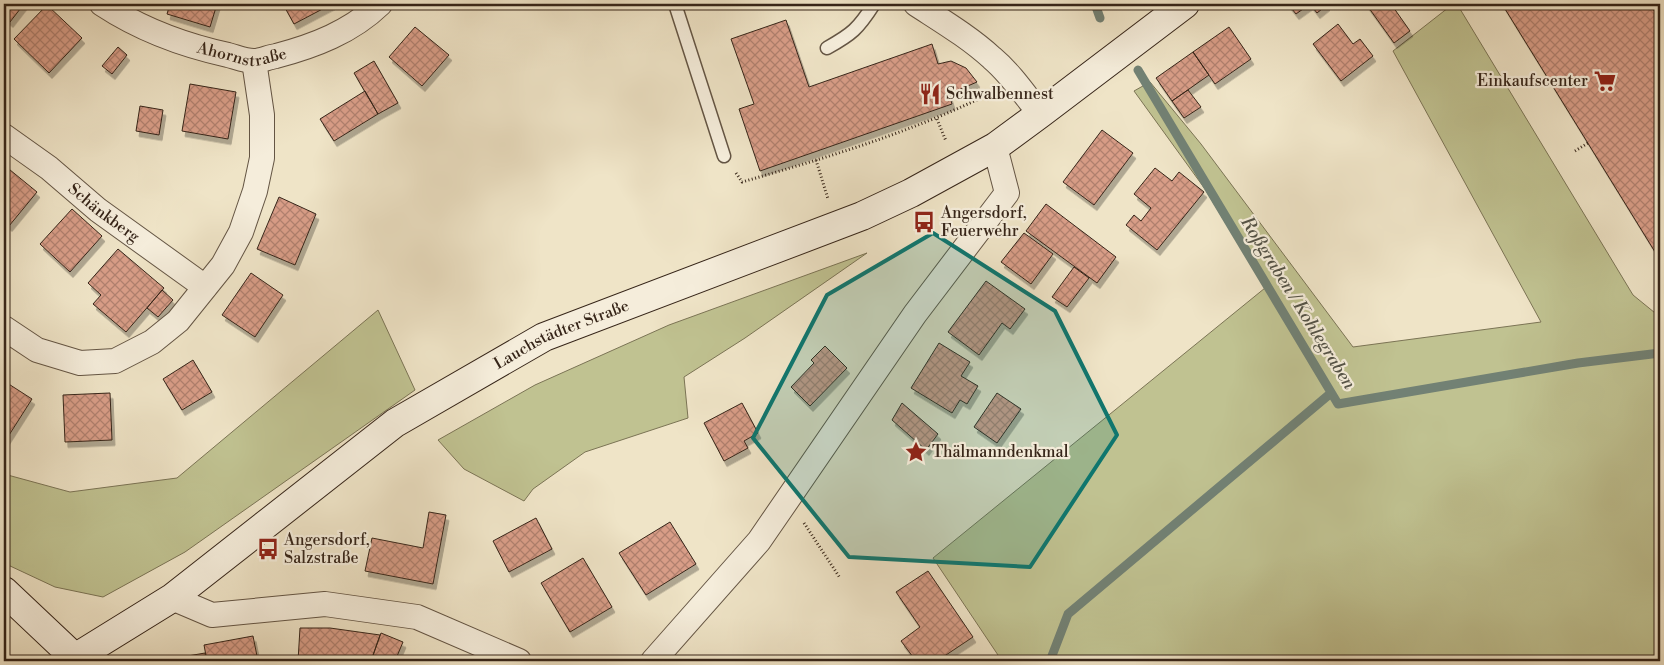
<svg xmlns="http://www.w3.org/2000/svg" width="1664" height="665" viewBox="0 0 1664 665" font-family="'Libre Bodoni',serif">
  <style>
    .grass { fill: #c0c291; stroke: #7b7455 }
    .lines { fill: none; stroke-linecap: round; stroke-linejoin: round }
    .stream { stroke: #728174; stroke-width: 9 }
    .building { fill: url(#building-cross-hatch); stroke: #362519; filter: url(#shadow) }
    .lane-casing { stroke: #645544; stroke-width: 15 }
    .street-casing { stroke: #645544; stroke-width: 26 }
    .secondary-casing { stroke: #362519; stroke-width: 30 }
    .path { stroke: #362519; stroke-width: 3; stroke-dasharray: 1 2.5; stroke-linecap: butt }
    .lane { stroke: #f5eddb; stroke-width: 12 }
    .street { stroke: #f5eddb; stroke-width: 24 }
    .secondary { stroke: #f5eddb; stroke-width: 28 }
    .marked { fill: #0f766e; fill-opacity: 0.2; stroke: #0f766e; stroke-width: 4; stroke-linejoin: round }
    .labels { text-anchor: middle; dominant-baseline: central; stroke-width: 4.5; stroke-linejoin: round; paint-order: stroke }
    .street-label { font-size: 16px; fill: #362519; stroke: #f5eddb }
    .poi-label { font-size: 16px; fill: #362519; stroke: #f5eddb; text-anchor: start }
    .water-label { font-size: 18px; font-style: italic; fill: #545347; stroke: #f5eddb }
  </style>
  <defs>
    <pattern id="building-cross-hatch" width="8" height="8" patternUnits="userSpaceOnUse" patternTransform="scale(1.25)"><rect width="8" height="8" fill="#d89d87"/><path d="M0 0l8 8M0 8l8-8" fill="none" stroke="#b0806e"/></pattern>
    <filter id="shadow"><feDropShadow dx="3" dy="5.5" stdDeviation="0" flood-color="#0004"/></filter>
  </defs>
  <rect width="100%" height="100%" fill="#efe4c7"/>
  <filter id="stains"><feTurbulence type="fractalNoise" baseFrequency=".004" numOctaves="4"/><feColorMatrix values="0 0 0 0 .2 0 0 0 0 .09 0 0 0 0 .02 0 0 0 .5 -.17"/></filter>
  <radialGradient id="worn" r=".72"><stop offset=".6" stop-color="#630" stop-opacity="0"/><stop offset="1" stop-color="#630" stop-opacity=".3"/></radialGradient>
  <path class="grass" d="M1453,4H1457L1633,295L1660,317V661H1002L933,558L1265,288L1205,189L1134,91L1150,82L1201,144L1353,347L1541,322L1393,51Z
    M867,253L745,338L684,377L688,418L585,452L533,489L524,501L464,469L438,440L535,385L669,325Z
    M378,310L415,390L185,552L103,597L55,587L8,565L4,562V474L70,492L177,478Z"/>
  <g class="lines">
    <path class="stream" d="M1095,4L1100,18
      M1138,70L1338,404L1578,363L1660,353
      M1050,661L1068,614L1331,393"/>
  </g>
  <path class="building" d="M4,4H24L10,22L4,17Z
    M170,4H217L210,27L167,14Z
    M283,4H332L294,24Z
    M1288,4H1326L1327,5L1317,13L1310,4L1296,14Z
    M1366,4H1391L1410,31L1394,43Z
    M1502,4H1650L1660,20V260Z
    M47,5L82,38L49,73L14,39Z
    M786,20L809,87L932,44L938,64L951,61L966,68L977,82L949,94L952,104L760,171L739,109L754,104L731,39Z
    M1338,24L1353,44L1360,39L1373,56L1341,81L1313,44Z
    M415,27L449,55L422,86L389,57Z
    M1229,27L1251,59L1215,84L1193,52Z
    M118,47L127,55L112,74L102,66Z
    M1193,52L1209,75L1172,101L1156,78Z
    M374,61L398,103L378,114L354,73Z
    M190,84L236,92L228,139L182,131Z
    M1188,90L1201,107L1184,118L1172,101Z
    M365,91L378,114L334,141L320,119Z
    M140,106L163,110L159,135L136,131Z
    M1102,130L1133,153L1094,205L1063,182Z
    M4,165L37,192L9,226L4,222Z
    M1155,168L1172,181L1179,172L1204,192L1157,250L1126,225L1134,215L1141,221L1151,208L1134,194Z
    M279,197L316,214L295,265L257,249Z
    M1046,204L1116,257L1097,283L1026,231Z
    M72,209L102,236L70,272L40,244Z
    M1024,233L1053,254L1031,284L1001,262Z
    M118,249L164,288L126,332L93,304L101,295L88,283Z
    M1074,267L1089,278L1067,307L1052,297Z
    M251,273L283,295L255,337L222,315Z
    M986,281L1025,309L1010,329L1002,323L979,355L948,332Z
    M162,290L173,300L158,317L147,308Z
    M939,343L970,362L961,376L978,386L967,404L960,400L952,413L911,388Z
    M825,346L847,368L810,406L791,387L814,363L811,360Z
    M193,360L212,392L182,410L163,379Z
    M4,381L32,399L4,443Z
    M110,393L112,440L65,442L63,395Z
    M997,393L1021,409L997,443L974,427Z
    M742,403L758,433L744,441L748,448L724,461L704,423Z
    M902,403L938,434L926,450L892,420Z
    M429,512L446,515L433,584L365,571L372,538L423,548Z
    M536,518L552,549L509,572L493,541Z
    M670,522L696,564L646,595L619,553Z
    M583,558L612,607L570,632L541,583Z
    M928,571L973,637L937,661H916L901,641L920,627L896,592Z
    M300,628H330L380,635L371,661H298Z
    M381,633L403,642L395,661H371Z
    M253,636L258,661H207L204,645Z
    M205,653L207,661H159Z"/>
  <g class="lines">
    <g class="lane-casing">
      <path id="lane" d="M675,4L724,156
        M827,48C852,34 858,29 874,4"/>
    </g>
    <g class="street-casing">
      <g id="street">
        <path id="s1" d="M102,4C140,29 182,45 228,55C236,57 245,61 254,61C260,61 269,57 276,56C314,46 351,32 380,4"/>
        <path d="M916,4C942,21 969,37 992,58C1011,74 1025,95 1040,114"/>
        <path id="s2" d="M4,136L49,168L98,210L205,287"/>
        <path d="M4,328L37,350L80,363L115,361L152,342L178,321L223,265L241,232L255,191L262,158V115L254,61"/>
        <path d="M172,598L212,615L325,604L417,617L519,661"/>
        <path d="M653,661L759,541L915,314L1007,193L995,147"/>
      </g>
    </g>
    <g class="secondary-casing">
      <g id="secondary">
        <path d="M4,591L75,658"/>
        <path id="s3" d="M66,661L75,658L172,598L395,423L544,337L862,216L911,193L995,147L1040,114L1185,4"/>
      </g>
    </g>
    <path class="path" d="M937,119L946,141
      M1575,151L1588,143
      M816,160L828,199
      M736,173L742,182C826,158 912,132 991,93
      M804,523L840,578"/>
    <use href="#lane" class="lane"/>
    <use href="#street" class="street"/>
    <use href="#secondary" class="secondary"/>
  </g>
  <path class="marked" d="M933,233L1055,311L1117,435L1030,567L849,557L753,438L827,295Z"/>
  <defs>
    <g id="supermarket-bare" transform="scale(1.725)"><path d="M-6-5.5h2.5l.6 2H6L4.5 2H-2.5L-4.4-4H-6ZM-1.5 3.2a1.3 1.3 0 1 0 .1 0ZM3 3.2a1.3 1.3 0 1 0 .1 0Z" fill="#8f2418" stroke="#f5eddb" stroke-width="2.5" paint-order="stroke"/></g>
    <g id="restaurant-bare" transform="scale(1.725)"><path d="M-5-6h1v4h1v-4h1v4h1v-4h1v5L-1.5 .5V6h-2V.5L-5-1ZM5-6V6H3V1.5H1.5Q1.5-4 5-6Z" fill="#8f2418" stroke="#f5eddb" stroke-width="2.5" paint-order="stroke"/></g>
    <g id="bus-bare" transform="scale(1.725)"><path d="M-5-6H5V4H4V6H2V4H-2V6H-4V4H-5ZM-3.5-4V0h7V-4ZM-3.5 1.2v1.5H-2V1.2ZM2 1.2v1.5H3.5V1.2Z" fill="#8f2418" stroke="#f5eddb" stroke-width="2.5" paint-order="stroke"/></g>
    <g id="sight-bare" transform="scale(1.725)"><path d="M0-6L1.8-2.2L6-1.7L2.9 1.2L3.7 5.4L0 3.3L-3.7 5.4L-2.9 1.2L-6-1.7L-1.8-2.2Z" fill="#8f2418" stroke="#f5eddb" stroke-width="2.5" paint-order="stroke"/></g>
  </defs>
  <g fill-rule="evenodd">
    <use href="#supermarket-bare" x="1605" y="81"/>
    <use href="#restaurant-bare" x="930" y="94"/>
    <use href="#bus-bare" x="924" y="222"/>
    <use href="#sight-bare" x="916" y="452"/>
    <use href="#bus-bare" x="268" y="549"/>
  </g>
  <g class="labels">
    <g class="street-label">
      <text stroke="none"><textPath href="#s1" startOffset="151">Ahornstraße</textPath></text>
      <text stroke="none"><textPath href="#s2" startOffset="126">Schänkberg</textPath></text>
      <text stroke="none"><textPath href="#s3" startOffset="596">Lauchstädter Straße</textPath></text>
    </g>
    <g class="poi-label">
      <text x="1588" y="81" text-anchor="end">Einkaufscenter</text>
      <text x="946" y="94">Schwalbennest</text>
      <text x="941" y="213">Angersdorf,<tspan x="941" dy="18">Feuerwehr</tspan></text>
      <text x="932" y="452">Thälmanndenkmal</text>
      <text x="284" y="540">Angersdorf,<tspan x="284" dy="18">Salzstraße</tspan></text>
    </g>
    <g class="water-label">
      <text transform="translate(1298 303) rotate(58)">Roßgraben / Kohlegraben</text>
    </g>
  </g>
  <rect width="1664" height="665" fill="none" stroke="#efe4c7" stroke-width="20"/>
  <rect x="5" y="5" width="1654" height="655" fill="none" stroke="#362519" stroke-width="2.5"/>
  <rect x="10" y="10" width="1644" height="645" fill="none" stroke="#362519"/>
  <rect width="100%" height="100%" filter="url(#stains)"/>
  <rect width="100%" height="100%" fill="url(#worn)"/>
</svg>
